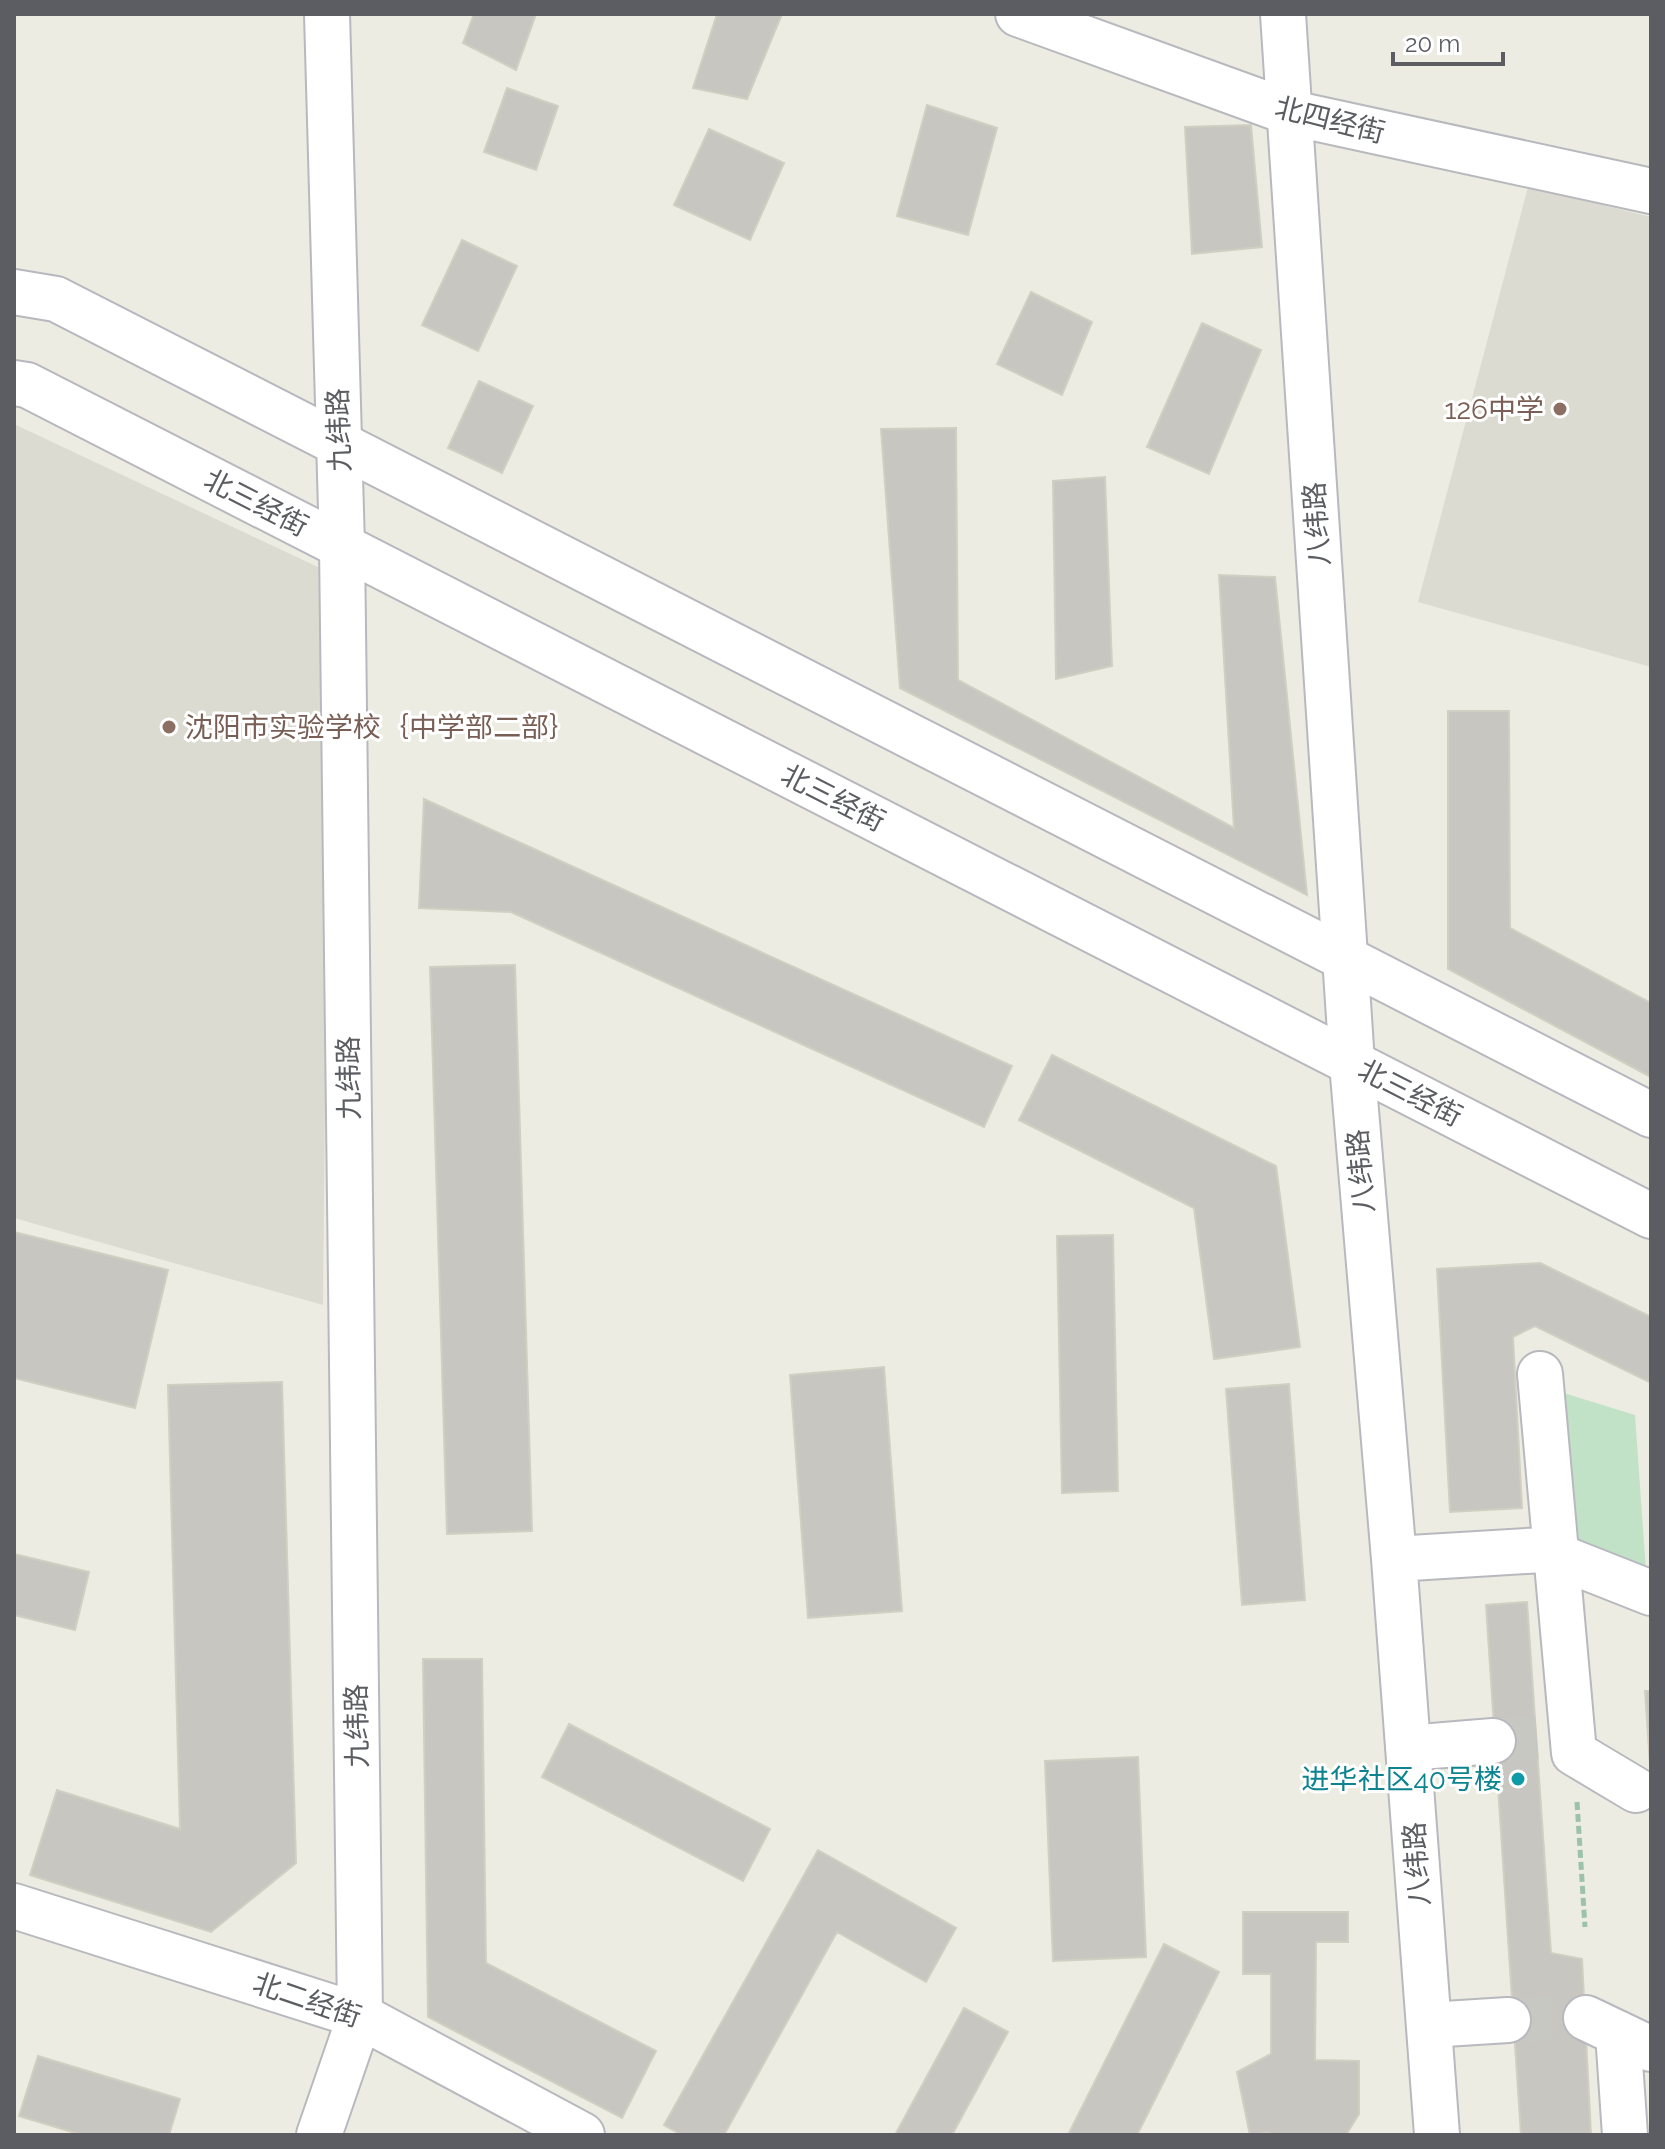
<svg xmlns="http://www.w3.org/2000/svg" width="1665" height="2149" viewBox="0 0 1665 2149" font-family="Raleway,'Noto Sans SC',sans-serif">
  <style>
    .education { fill: #dcdbd1 }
    .green { fill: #c2e2c7 }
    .building { fill: #c8c6c0; stroke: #d1cfc2; stroke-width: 2 }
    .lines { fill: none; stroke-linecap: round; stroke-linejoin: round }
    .minor-tunnel { stroke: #c8c8c3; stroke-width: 44; stroke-dasharray: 44 22; stroke-linecap: butt }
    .minor-casing { stroke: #b8b9be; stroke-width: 48 }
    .secondary-casing { stroke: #b7b8be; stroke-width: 48 }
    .path { stroke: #9cc2ad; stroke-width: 5; stroke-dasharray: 8 4; stroke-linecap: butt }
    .minor { stroke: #fff; stroke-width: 44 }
    .secondary { stroke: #fff; stroke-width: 44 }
    .education-dot { fill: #8d6e63; stroke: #fff; stroke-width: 3 }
    .culture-dot { fill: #0f9aa8; stroke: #fff; stroke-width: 3 }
    .labels { text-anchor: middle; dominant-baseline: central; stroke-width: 6; stroke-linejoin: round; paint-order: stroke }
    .street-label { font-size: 28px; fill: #5b5d62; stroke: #fff }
    .education-label { font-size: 28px; fill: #785e54; stroke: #fff; text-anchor: end }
    .culture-label { font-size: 28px; fill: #0d838f; stroke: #fff; text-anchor: end }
  </style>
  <rect width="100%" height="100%" fill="#ecece3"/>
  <path class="education" d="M1528,187L1651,217V667L1418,602Z
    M14,424L320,568L327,887L323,1305L14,1218Z"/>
  <path class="green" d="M1554,1390L1635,1415L1646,1571L1568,1546Z"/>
  <path class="building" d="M474,14H536L516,70L463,43Z
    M717,14H782L747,99L693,88Z
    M507,88L558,106L536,170L484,152Z
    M927,105L997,128L968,235L897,216Z
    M1251,125L1262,247L1192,254L1185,127Z
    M709,129L784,163L750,240L674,205Z
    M462,240L517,266L478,351L422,325Z
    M1031,292L1092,322L1062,395L997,364Z
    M1202,323L1261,350L1209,474L1147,447Z
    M479,381L533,406L502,473L448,448Z
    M956,428L958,680L1234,828L1219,575L1275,577L1307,895L900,688L881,429Z
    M1105,477L1112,666L1056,679L1053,481Z
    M1448,711H1509L1510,928L1651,1003V1077L1448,969Z
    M424,799L1012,1066L984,1127L511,912L419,908Z
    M515,965L532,1531L447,1534L430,967Z
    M1052,1055L1276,1166L1300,1347L1214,1359L1194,1208L1019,1120Z
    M14,1232L168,1270L135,1408L14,1378Z
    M1113,1235L1118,1491L1062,1493L1057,1236Z
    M1540,1263L1651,1317V1383L1535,1326L1513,1337L1522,1508L1450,1512L1437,1269Z
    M884,1367L902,1611L808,1618L790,1375Z
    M282,1382L296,1863L211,1932L30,1875L57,1790L180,1829L168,1385Z
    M1289,1384L1305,1600L1242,1605L1226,1389Z
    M14,1554L89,1572L75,1630L14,1615Z
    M1527,1602L1551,1953L1582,1959L1591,2135H1521L1486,1605Z
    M423,1659H482L486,1963L656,2051L622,2118L428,2017Z
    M1645,1691H1651V1779Z
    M569,1724L770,1829L743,1881L542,1777Z
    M1138,1757L1146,1957L1053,1961L1045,1761Z
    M818,1850L956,1928L926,1982L837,1932L724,2135H682L664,2125Z
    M1243,1912H1348V1942H1316L1315,2060L1359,2061V2114L1346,2135H1269V2132L1250,2135L1237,2072L1271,2054V1974H1243Z
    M1164,1944L1219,1972L1137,2135H1068Z
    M964,2008L1008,2032L952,2135H895Z
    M38,2056L180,2099L169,2135H82L19,2116Z"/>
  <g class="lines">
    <path class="minor-tunnel" d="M1493,1741L1542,1737
      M1508,2020L1586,2018"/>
    <g class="minor-casing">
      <path id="minor" d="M1018,14L1291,113L1651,191
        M1283,14L1352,1063L1394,1559L1437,2135
        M1540,1374L1574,1753L1636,1790
        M1394,1559L1542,1550L1651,1593
        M1408,1748L1493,1741
        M14,1906L360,2016L582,2135
        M1586,2018L1651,2049
        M1429,2025L1508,2020
        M1618,2033L1625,2135
        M319,2135L360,2016L342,546L327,14"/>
    </g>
    <g class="secondary-casing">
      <path id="secondary" d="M14,292L56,299L1651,1115
        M14,383L27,385L1651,1216"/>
    </g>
    <path class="path" d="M1577,1802L1585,1927"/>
    <use href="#minor" class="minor"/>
    <use href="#secondary" class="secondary"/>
  </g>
  <g class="education-dot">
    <circle cx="1560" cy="409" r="8"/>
    <circle cx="169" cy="727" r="8"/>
  </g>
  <circle class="culture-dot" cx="1518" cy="1779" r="8"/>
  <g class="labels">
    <g class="street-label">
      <text transform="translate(1330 120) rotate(14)">北四经街</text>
      <text transform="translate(339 430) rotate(-92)">九纬路</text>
      <text transform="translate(256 503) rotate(27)">北三经街</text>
      <text transform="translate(1317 524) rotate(-94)">八纬路</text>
      <text transform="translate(833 798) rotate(27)">北三经街</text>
      <text transform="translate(349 1078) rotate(-91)">九纬路</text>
      <text transform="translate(1410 1093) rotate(27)">北三经街</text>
      <text transform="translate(1361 1171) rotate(-95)">八纬路</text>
      <text transform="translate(357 1726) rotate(-91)">九纬路</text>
      <text transform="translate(1417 1864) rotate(-94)">八纬路</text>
      <text transform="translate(307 2000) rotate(19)">北二经街</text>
    </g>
    <g class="education-label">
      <text x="1544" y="409">126中学</text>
      <text x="185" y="727" text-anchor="start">沈阳市实验学校｛中学部二部｝</text>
    </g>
    <g class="culture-label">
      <text x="1502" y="1779">进华社区40号楼</text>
    </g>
  </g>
  <rect width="1665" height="2149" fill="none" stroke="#5b5d62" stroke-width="32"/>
  <path d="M1393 52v12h110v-12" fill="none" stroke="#5b5d62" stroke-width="4"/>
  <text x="1405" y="52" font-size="24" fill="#5b5d62" stroke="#ffffff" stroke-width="6" paint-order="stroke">20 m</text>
</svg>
